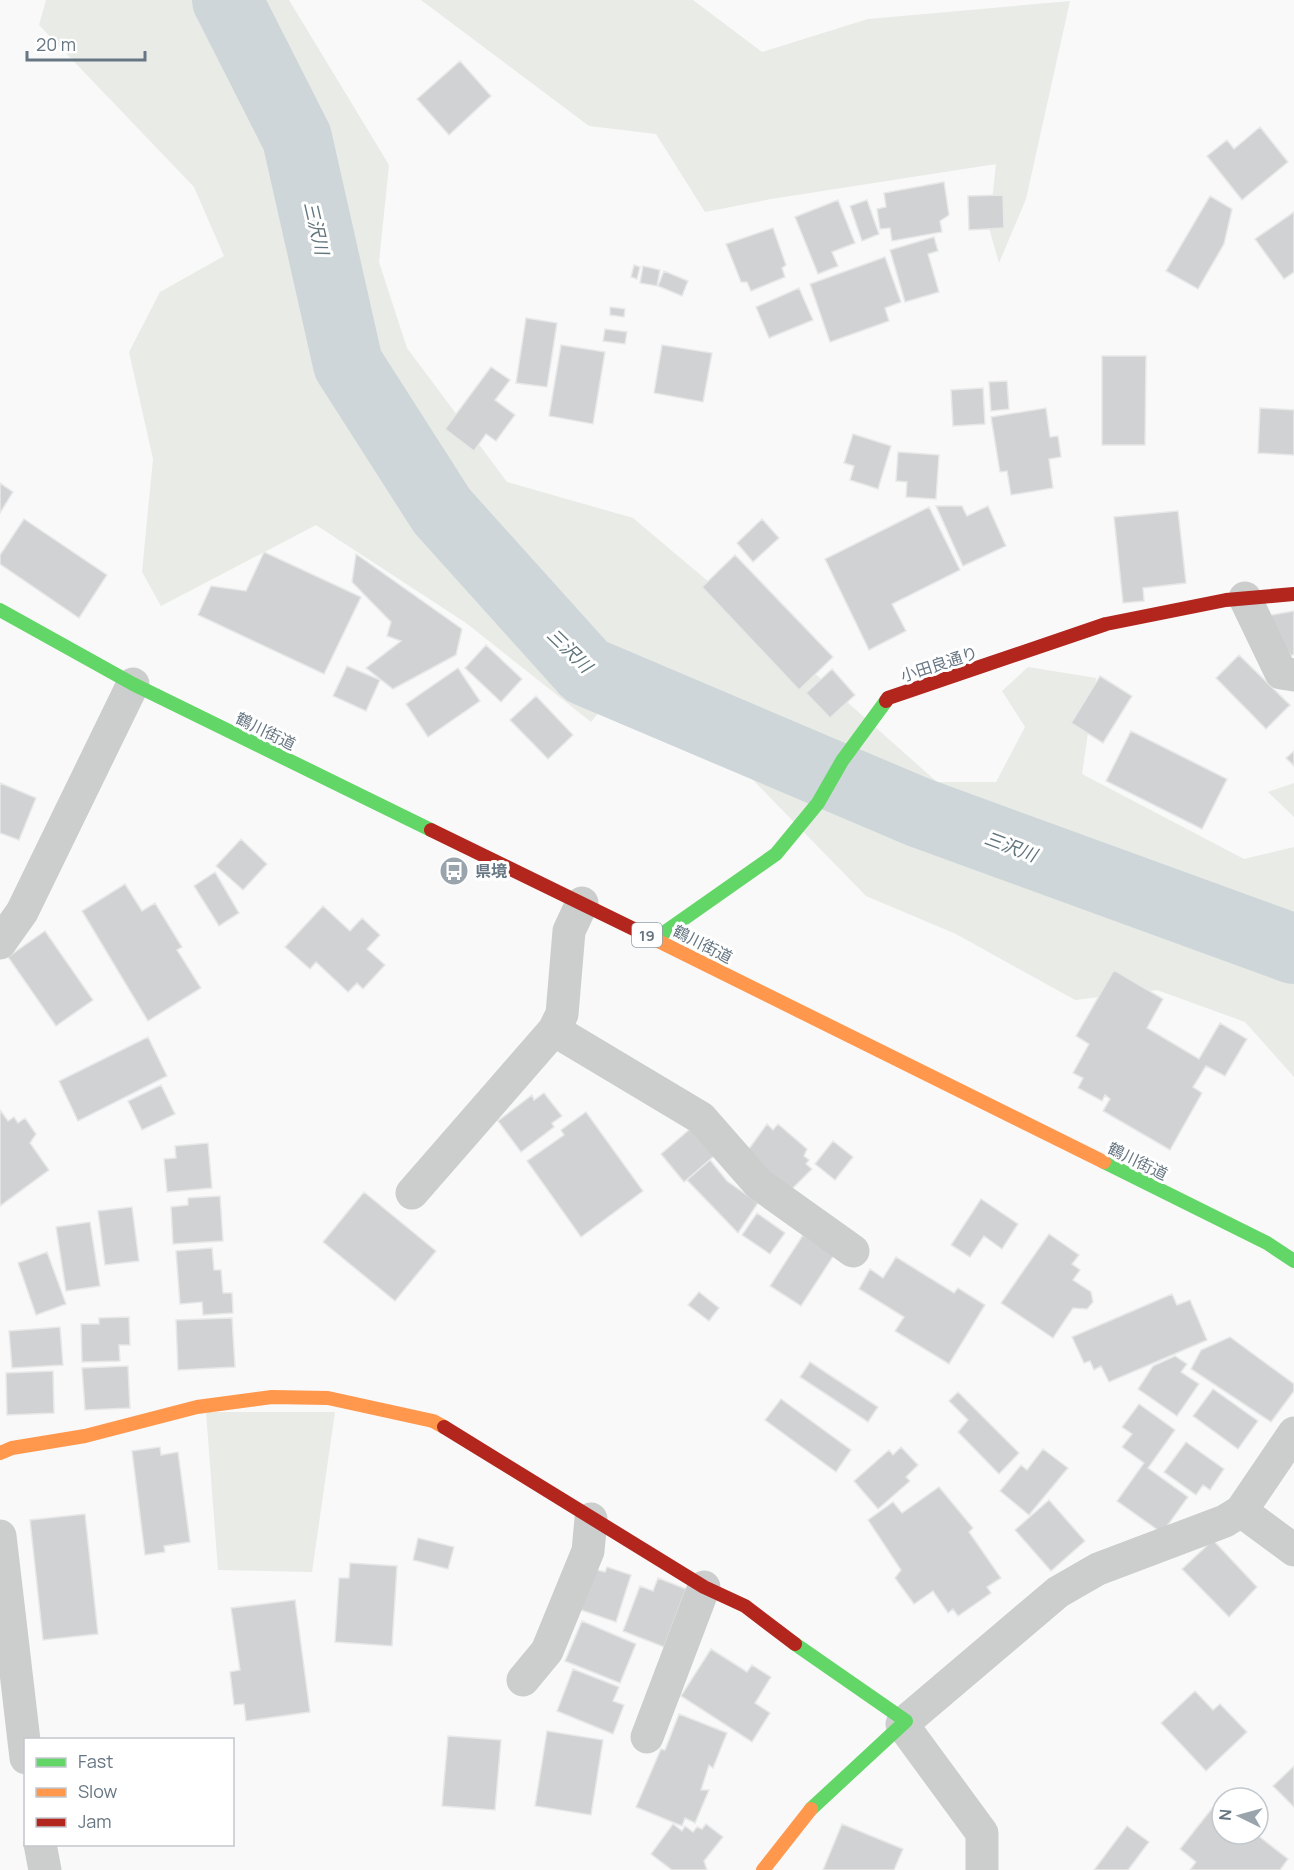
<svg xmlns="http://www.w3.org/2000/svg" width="1294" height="1870" viewBox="0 0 1294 1870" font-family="Manrope,'Noto Sans JP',sans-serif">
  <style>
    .green { fill: #e8ebe6 }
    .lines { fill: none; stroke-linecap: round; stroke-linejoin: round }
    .river { stroke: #ced6d9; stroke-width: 70 }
    .building { fill: #d0d2d3; stroke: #e8e8e8; stroke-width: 1.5 }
    .street { stroke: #cccece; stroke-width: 33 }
    .fast { stroke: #63d668; stroke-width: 14 }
    .slow { stroke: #ff974d; stroke-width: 14 }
    .jam { stroke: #b3261e; stroke-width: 14 }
    .labels { text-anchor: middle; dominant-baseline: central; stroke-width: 6; stroke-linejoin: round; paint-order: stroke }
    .shield { fill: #fff; stroke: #949fa8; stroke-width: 1.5 }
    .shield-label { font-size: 15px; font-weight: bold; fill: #667682 }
    .street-label { font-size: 16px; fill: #667682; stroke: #fff }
    .poi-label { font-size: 16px; font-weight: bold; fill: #667682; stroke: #fff; text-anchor: start }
    .water-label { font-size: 18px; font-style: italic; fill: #60757c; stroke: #fff }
  </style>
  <rect width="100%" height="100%" fill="#f9f9f9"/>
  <path class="green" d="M46,0H289L389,165L379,262L407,348L507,482L633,518L774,637L937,782H996L1025,727L1002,691L1028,667L1096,678L1082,774L1244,859L1294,847V1077L1245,1022L1157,990L1075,1000L956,934L866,896L639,663L591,722L466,623L316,525L161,606L142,572L153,459L129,352L160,292L224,256L194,187L39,25Z
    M421,0H693L762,52L868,19L1070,1L1026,199L999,263L989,228L996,164L771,199L705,212L656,134L589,126Z
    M1294,783V817L1268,792Z
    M206,1412H335L312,1572L218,1570Z"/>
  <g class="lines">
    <path class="river" d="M227,0L297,138L348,364L442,511L586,671L918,812L1294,949"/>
  </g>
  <path class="building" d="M460,61L491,96L449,135L417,99Z
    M1260,127L1288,162L1242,200L1207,156L1227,140L1234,149Z
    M944,182L949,215L940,221L942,232L892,241L890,228L880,229L877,209L886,207L884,193Z
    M1003,195L1004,228L969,230L968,196Z
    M1210,196L1232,209L1224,244L1198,289L1166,271Z
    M838,200L855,243L832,252L838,266L818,274L795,217Z
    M867,200L879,234L862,241L850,206Z
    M1294,212V272L1284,279L1255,239Z
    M773,228L786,265L782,268L785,277L751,291L747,282H741L726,244Z
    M934,237L938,251L928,254L939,292L905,302L890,250Z
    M885,257L901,302L885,308L889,321L830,342L810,284Z
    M634,265L640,267L637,279L631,277Z
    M643,266L660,270L657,286L640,283Z
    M664,271L688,281L682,296L658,286Z
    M799,288L813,320L769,338L756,307Z
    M610,307L625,309L624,317L610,315Z
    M526,318L557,323L547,387L516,383Z
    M605,329L627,332L625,344L603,341Z
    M561,345L605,352L593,424L549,416Z
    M662,345L712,353L703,402L654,393Z
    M1102,356H1146L1145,445H1102Z
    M491,367L510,380L495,400L515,415L496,441L486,434L474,451L445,429Z
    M1007,381L1009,409L991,411L989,382Z
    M983,388L985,424L953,426L951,390Z
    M1046,408L1050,437L1058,436L1061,457L1049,459L1053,488L1011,495L1007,471L1000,472L991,417Z
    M1260,408L1294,410V455L1258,453Z
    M853,434L891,446L878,489L850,480L854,466L844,463Z
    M898,452L939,455L936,499L906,497L907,482L896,481Z
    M0,483L13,492L0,513Z
    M936,506H962L967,516L988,506L1006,546L963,566Z
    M929,507L960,570L892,604L906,631L869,650L825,559Z
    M1178,511L1186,583L1143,588L1144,601L1123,603L1114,517Z
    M24,519L107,575L79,618L0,564V555Z
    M762,519L779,538L753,562L737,543Z
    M264,552L361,597L324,674L198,615L211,586L246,591Z
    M356,554L462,629L456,655L393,689L366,668L401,641L387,636L391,622L352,582Z
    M735,555L833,657L799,690L702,587Z
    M1294,611V654L1291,656L1266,616Z
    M486,645L522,679L501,702L465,668Z
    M1239,655L1290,705L1266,729L1216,678Z
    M347,666L380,680L366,711L333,696Z
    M458,668L480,701L428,737L406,704Z
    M832,669L855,695L830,718L806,693Z
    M1100,676L1132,696L1103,743L1071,723Z
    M536,696L573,735L548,759L510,720Z
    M1131,731L1227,779L1202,829L1106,781Z
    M1294,751V766L1286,758Z
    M0,783L36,798L19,840L0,833Z
    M241,839L267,864L243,890L216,866Z
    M215,872L239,913L219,926L194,886Z
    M125,884L142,911L155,903L182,947L177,950L201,988L148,1021L82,911Z
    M323,906L350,931L362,918L380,935L367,949L385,965L363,989L357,983L348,992L316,962L310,969L285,947Z
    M45,931L93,1000L56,1026L8,957Z
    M1114,970L1163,999L1147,1028L1199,1059L1220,1023L1247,1039L1225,1076L1206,1066L1193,1087L1202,1093L1170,1150L1103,1111L1110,1099L1105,1095L1102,1101L1078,1088L1083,1078L1073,1073L1089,1044L1076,1036Z
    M148,1037L167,1076L78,1121L59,1081Z
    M161,1085L175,1114L142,1130L128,1101Z
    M544,1093L562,1116L552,1123L554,1127L521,1152L498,1121L532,1095L534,1100Z
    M0,1110L8,1121L14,1117L18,1123L25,1118L36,1134L30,1143L49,1170L0,1206Z
    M586,1112L643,1191L581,1237L527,1161L564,1135L561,1130Z
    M767,1124L773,1130L778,1124L807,1149L804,1156L809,1160L806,1164L812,1169L790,1191L746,1153Z
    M690,1129L714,1156L684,1182L661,1154Z
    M833,1141L853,1157L835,1180L815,1164Z
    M208,1143L212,1188L167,1192L164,1159L176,1158L175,1146Z
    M710,1160L727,1181L758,1203L738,1233L687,1180Z
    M364,1192L436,1251L395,1301L323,1242Z
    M220,1196L223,1241L173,1244L171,1207L188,1205V1198Z
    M981,1199L1018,1224L1002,1249L984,1236L970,1257L951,1245Z
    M132,1207L139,1261L105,1265L98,1211Z
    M757,1213L785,1233L770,1254L742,1235Z
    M90,1222L100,1286L66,1291L56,1227Z
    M1049,1234L1079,1255L1072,1264L1080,1270L1073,1280L1091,1292L1093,1302L1087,1309L1073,1308L1053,1338L1001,1303Z
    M803,1235L834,1255L801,1306L770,1286Z
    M212,1248L214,1270H221L223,1293H232L233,1313L203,1315L202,1302L180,1304L176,1251Z
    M47,1252L66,1304L36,1315L18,1263Z
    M896,1257L954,1293L958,1288L985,1305L949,1364L895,1331L904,1317L859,1289L870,1269L883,1278Z
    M699,1292L719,1308L709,1321L688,1305Z
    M1172,1294L1177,1305L1190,1300L1207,1340L1109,1382L1101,1366L1094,1370L1090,1361L1084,1363L1072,1337Z
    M129,1317L130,1345H119L120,1361L82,1362L81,1324H99V1318Z
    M232,1318L235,1367L178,1370L176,1320Z
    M60,1327L63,1365L12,1368L9,1331Z
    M1230,1337L1294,1384V1391L1271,1422L1191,1369L1201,1350Z
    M1175,1356L1187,1364L1181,1372L1199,1384L1177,1416L1138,1389L1153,1366Z
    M810,1362L878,1407L868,1422L800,1377Z
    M128,1366L130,1408L85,1410L82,1368Z
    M53,1371L54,1413L7,1415L6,1373Z
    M1213,1389L1258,1421L1238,1449L1193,1416Z
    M958,1392L1019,1453L999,1474L958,1432L968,1420L949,1401Z
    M781,1399L851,1450L836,1472L765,1420Z
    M1139,1404L1175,1430L1148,1468L1188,1497L1162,1533L1117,1501L1144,1463L1122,1447L1132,1434L1122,1427Z
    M1186,1442L1224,1469L1210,1490L1203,1485L1196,1495L1164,1472Z
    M160,1447L161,1455L178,1452L190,1542L164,1546L165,1552L145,1555L132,1451Z
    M901,1447L918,1465L906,1477L910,1481L878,1509L854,1481L889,1450L893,1455Z
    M1043,1449L1068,1468L1029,1515L1000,1491L1021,1465L1027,1470Z
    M939,1487L973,1528L969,1532L1001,1578L987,1587L991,1593L958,1616L953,1609L948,1613L933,1591L914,1604L895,1578L901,1570L868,1520L893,1502L902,1513Z
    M1049,1500L1085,1541L1051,1571L1015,1530Z
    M85,1514L98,1634L43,1640L30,1520Z
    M418,1538L454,1547L448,1569L413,1560Z
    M1213,1540L1257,1587L1229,1617L1182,1569Z
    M350,1563L397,1566L392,1646L335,1642L339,1578H349Z
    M607,1567L631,1575L616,1622L581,1610L594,1569L605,1572Z
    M658,1578L686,1589L664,1647L623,1631L640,1586L653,1591Z
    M295,1600L310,1712L246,1721L244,1704L234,1705L230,1672L240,1670L231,1608Z
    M582,1621L636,1644L620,1683L565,1661Z
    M711,1649L747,1672L752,1665L771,1677L755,1703L770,1713L752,1742L681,1696Z
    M573,1669L619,1687L613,1701L624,1705L613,1734L557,1711Z
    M1195,1691L1213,1710L1220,1704L1247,1732L1206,1771L1161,1723Z
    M679,1714L727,1733L713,1768L709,1765L701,1790H709L695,1823L685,1818L682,1826L636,1807L661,1749L665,1750Z
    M547,1731L603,1740L591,1815L535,1806Z
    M448,1736L501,1740L495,1810L442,1806Z
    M1294,1766V1807L1273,1786Z
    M1225,1792L1233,1798H1222V1834H1256L1288,1859L1280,1870H1190L1196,1862L1180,1849Z
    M673,1824L682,1831L685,1826L693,1832L697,1827L702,1829L706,1824L723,1837L704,1861L707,1870H672L651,1854Z
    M842,1824L903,1849L894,1870H823Z
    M1127,1826L1149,1842L1128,1870H1094Z"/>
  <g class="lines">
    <path class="street" d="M1245,598L1281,673L1294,675
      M0,943L22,912L133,684
      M554,1030L701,1118L759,1184L853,1251
      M412,1193L554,1030L562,1014L569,931L582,903
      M1241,1511L1294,1550
      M0,1536L26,1758
      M523,1680L547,1651L588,1551L591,1519
      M906,1721L1058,1592L1098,1569L1225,1521L1241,1511L1294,1433
      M902,1724L982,1833V1870
      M647,1737L704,1587
      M40,1844L45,1870"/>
    <path class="fast" d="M0,610L133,684L431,830
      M655,939L776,854L818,803L842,761L886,701
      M1104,1162L1267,1243L1294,1261
      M795,1644L906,1721L811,1809"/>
    <path class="slow" d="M644,934L1104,1162
      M0,1453L12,1448L85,1436L197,1407L272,1397L328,1398L433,1421L444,1427
      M763,1870L811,1809"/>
    <path class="jam" d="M886,701L888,698L1106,624L1226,600L1294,594
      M431,830L644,934
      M444,1427L704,1587L745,1606L795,1644"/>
  </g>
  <defs>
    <g id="bus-disc" transform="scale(1.5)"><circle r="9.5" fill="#99a4ac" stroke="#fff"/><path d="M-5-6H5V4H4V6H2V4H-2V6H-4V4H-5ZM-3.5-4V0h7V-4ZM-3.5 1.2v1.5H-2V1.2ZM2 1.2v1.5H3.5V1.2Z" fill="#fff"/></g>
  </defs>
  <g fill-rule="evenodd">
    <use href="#bus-disc" x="454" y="871"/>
  </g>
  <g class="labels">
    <rect class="shield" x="632" y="923" width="30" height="24" rx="4.5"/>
    <g class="shield-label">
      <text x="647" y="935">19</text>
    </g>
    <g class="street-label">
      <text transform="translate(939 664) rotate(-18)">小田良通り</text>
      <text transform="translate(266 731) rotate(26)">鶴川街道</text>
      <text transform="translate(703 944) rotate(27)">鶴川街道</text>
      <text transform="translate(1138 1161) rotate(26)">鶴川街道</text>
    </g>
    <g class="poi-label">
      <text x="475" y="871">県境</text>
    </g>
    <g class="water-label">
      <text transform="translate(317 228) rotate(77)">三沢川</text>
      <text transform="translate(570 650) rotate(44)">三沢川</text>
      <text transform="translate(1011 846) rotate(20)">三沢川</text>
    </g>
  </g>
  <rect x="24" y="1738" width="210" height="108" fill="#ffffff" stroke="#c2c8cd" stroke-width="1.5"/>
  <rect x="36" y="1758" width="30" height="9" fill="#63d668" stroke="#c2c8cd" stroke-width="1.5"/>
  <text x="78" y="1768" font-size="18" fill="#667682">Fast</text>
  <rect x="36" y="1788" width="30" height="9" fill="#ff974d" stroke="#c2c8cd" stroke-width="1.5"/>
  <text x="78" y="1798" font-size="18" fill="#667682">Slow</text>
  <rect x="36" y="1818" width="30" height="9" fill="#b3261e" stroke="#c2c8cd" stroke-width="1.5"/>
  <text x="78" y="1828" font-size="18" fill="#667682">Jam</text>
  <g transform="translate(1240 1816) rotate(275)"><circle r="28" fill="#ffffff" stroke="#c2c8cd" stroke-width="1.5"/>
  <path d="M0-4.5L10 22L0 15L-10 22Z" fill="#99a4ac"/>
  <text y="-9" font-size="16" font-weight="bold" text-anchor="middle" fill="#667682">N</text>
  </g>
  <path d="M27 51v9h118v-9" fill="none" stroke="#667682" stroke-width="3"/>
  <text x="36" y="51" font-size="18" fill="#667682" stroke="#ffffff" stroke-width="4.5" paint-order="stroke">20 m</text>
</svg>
